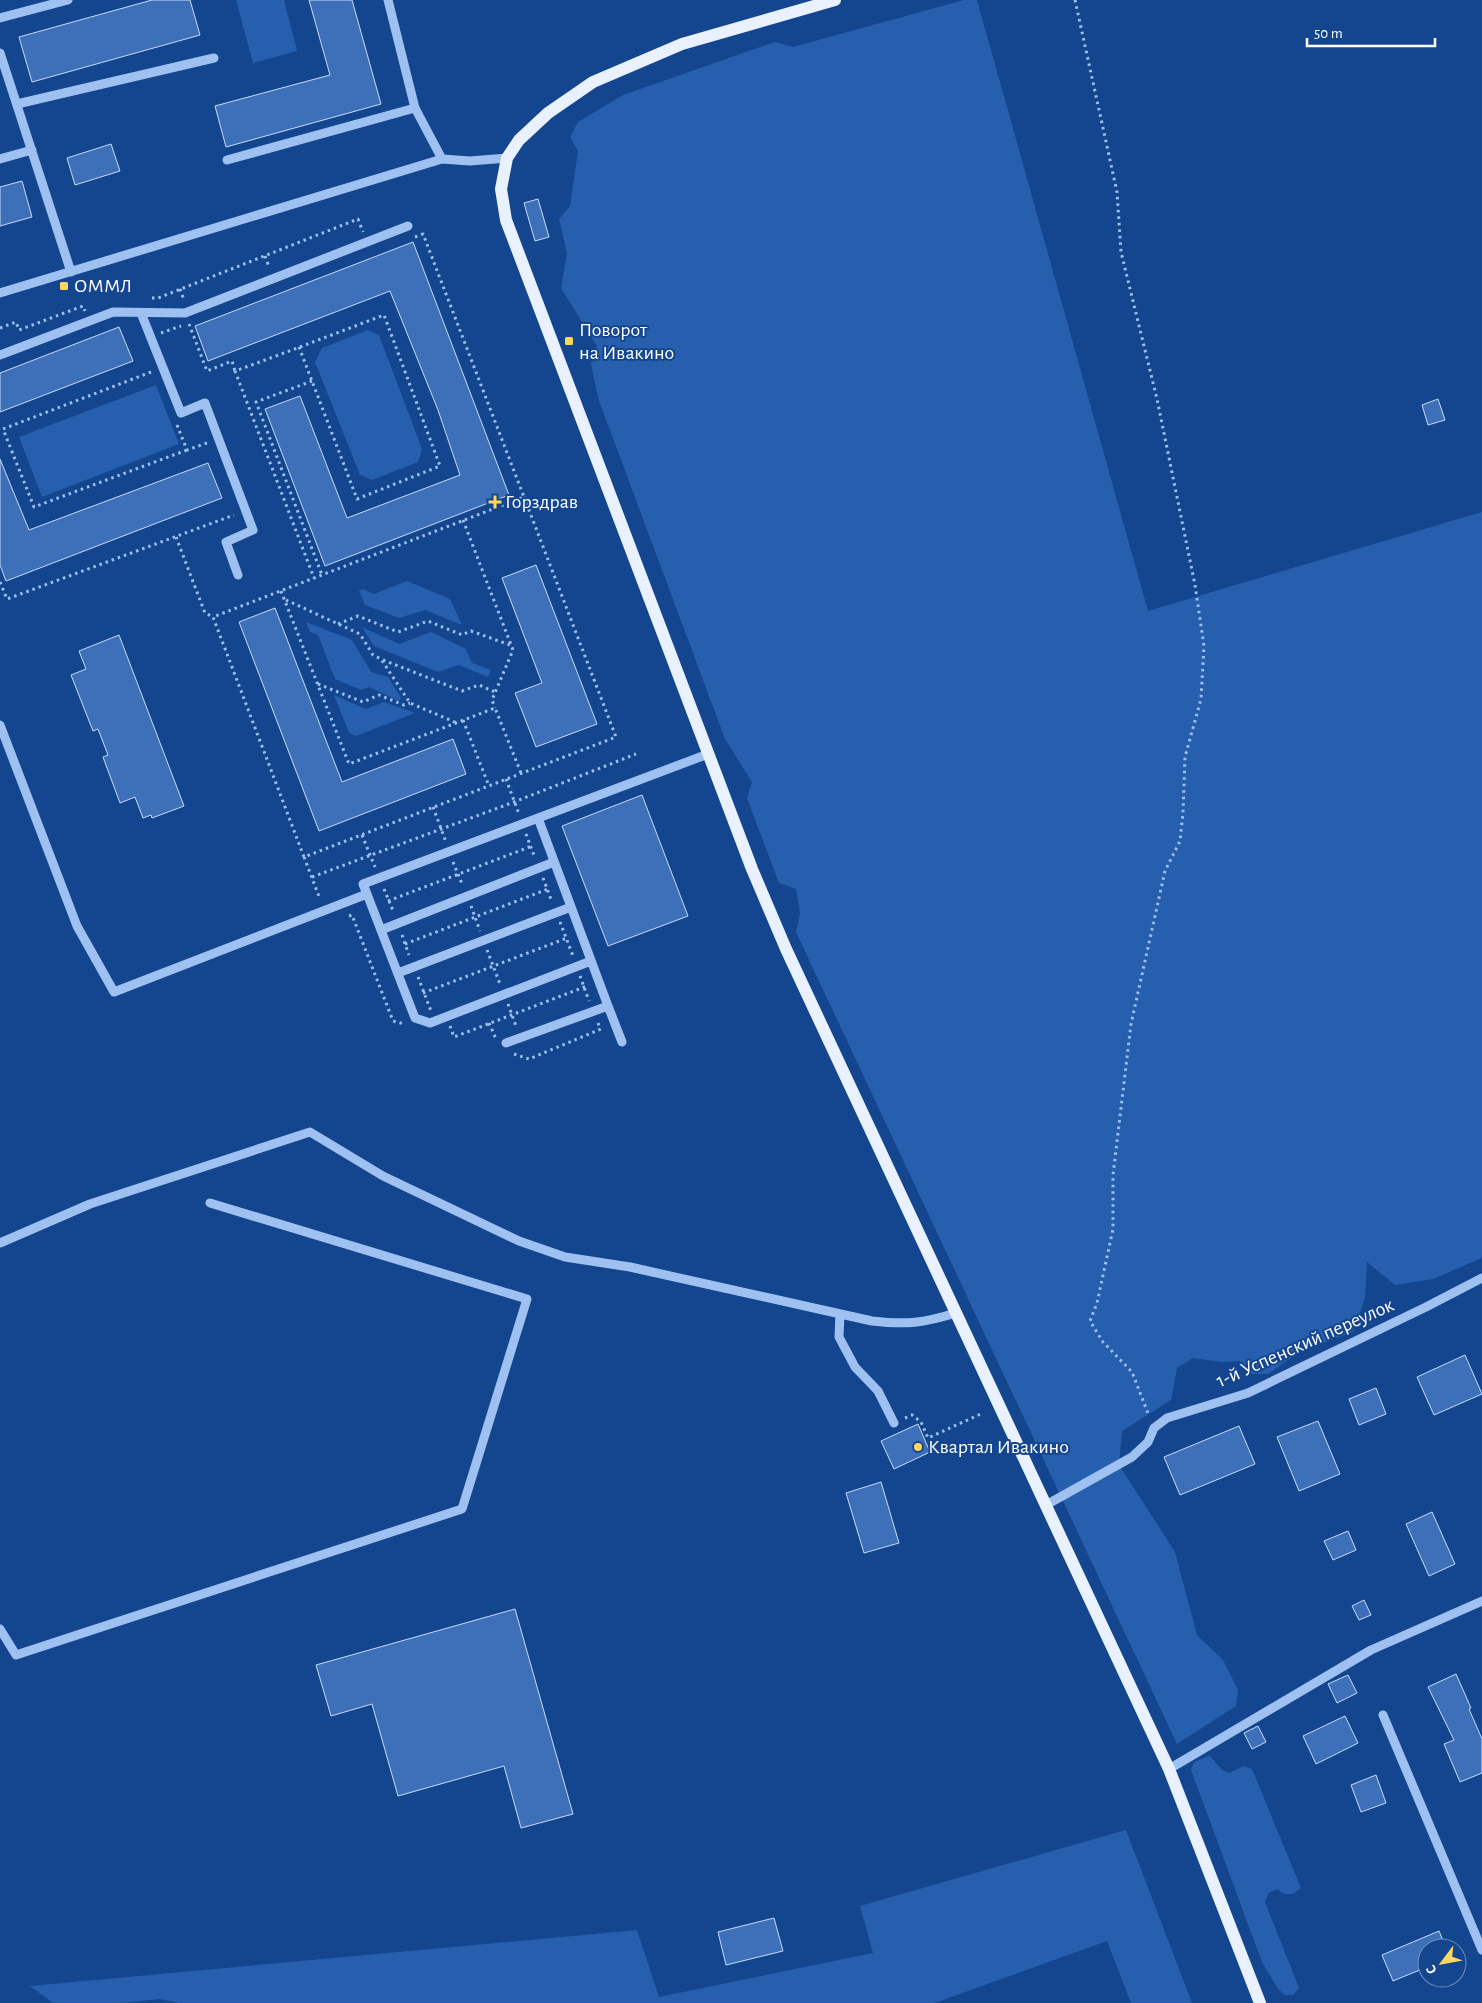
<svg xmlns="http://www.w3.org/2000/svg" width="1482" height="2003" viewBox="0 0 1482 2003" font-family="'Alegreya Sans',sans-serif">
  <style>
    .green { fill: #265fae }
    .building { fill: #3d70b8; stroke: #c6ddfc }
    .lines { fill: none; stroke-linecap: round; stroke-linejoin: round }
    .path { stroke: #9fc1f1; stroke-width: 3; stroke-dasharray: 2.5 4; stroke-linecap: butt }
    .minor { stroke: #9fc1f1; stroke-width: 9 }
    .major { stroke: #e9f1ff; stroke-width: 12 }
    .poi-dot { fill: #ffd65f; stroke: #14468f; stroke-width: 2 }
    .labels { text-anchor: middle; dominant-baseline: central; stroke-width: 4; stroke-linejoin: round; paint-order: stroke }
    .poi-label { font-size: 20px; fill: #fff; stroke: #14468f; text-anchor: start }
    .street-label { font-size: 20px; fill: #fff; stroke: #14468f }
  </style>
  <rect width="100%" height="100%" fill="#14468f"/>
  <path class="green" d="M236,0H284L297,51L253,63Z
    M964,0H977L1148,611L1482,512V1258L1433,1279L1395,1285L1367,1262L1365,1298L1353,1332L1301,1351L1268,1374H1250L1240,1361L1222,1362L1193,1358L1177,1368L1171,1400L1122,1431L1119,1465L1175,1552L1197,1635L1223,1660L1238,1690L1236,1706L1177,1744L796,932L800,913L796,889L779,883L747,798L752,782L725,739L598,398L591,363L597,346L561,288L567,253L559,219L570,206L578,151L570,137L578,122L623,95L775,42L793,47Z
    M368,330L379,335L422,449L418,462L372,480L360,475L315,362L322,348Z
    M156,385L179,444L42,497L19,437Z
    M407,581L450,599L462,625L425,610L399,618L365,605L359,591L363,589L374,594Z
    M306,622L352,640L371,672L388,677L401,698L399,701L369,687L361,690L335,679L318,635L310,632Z
    M362,627L399,644L431,632L466,649L472,663L491,670L488,677L459,665L438,672L374,646Z
    M334,695L366,709L384,702L415,713L356,736L349,733Z
    M1210,1756L1222,1770L1229,1773L1244,1766L1252,1769L1301,1888L1293,1894H1284L1277,1889L1269,1893L1265,1902L1299,1988L1293,1995H1285L1278,1989L1262,1962L1191,1770L1194,1762Z
    M1126,1830L1192,2003H1131L1107,1941L935,2003H179L160,1999L121,2003H53L30,1986L637,1930L659,1997L873,1953L860,1906Z"/>
  <path class="building" d="M152,0H190L200,35L32,82L19,37Z
    M309,0H352L381,104L226,147L215,106L330,75Z
    M111,144L120,171L75,185L67,158Z
    M22,181L32,217L0,226V187Z
    M538,199L549,237L535,241L524,203Z
    M413,242L509,495L325,566L265,409L300,396L347,518L460,475L438,410L390,291L208,361L195,326Z
    M119,327L133,361L0,412V373Z
    M1438,399L1445,420L1428,425L1422,405Z
    M0,459L29,530L208,463L222,498L6,581L0,565Z
    M536,565L597,724L536,747L515,693L542,683L502,578Z
    M275,608L342,782L453,739L466,774L319,831L239,622Z
    M119,635L184,806L152,818L151,815L143,818L135,797L120,803L103,757L108,755L98,729L93,731L71,675L86,669L79,651Z
    M642,795L688,916L608,946L562,826Z
    M1465,1355L1482,1394L1434,1415L1417,1377Z
    M1376,1388L1386,1414L1359,1425L1349,1399Z
    M1318,1421L1340,1474L1299,1491L1277,1437Z
    M918,1424L930,1452L894,1469L881,1441Z
    M1239,1426L1255,1464L1180,1495L1164,1457Z
    M881,1482L899,1543L864,1553L846,1493Z
    M1432,1512L1455,1564L1429,1576L1406,1524Z
    M1348,1531L1356,1550L1333,1560L1324,1541Z
    M1364,1600L1371,1615L1359,1620L1352,1606Z
    M515,1609L573,1814L521,1828L504,1766L398,1796L372,1704L331,1716L316,1665Z
    M1456,1674L1471,1708L1469,1709L1482,1739V1773L1460,1782L1444,1744L1454,1740L1428,1687Z
    M1348,1675L1357,1693L1337,1703L1328,1684Z
    M1345,1716L1358,1743L1316,1764L1303,1736Z
    M1258,1726L1266,1742L1252,1749L1244,1733Z
    M1376,1775L1386,1803L1361,1812L1351,1785Z
    M774,1918L783,1951L726,1965L718,1932Z
    M1439,1931L1446,1948H1427V1967L1393,1981L1382,1955Z"/>
  <g class="lines">
    <path class="path" d="M1075,0L1117,192L1121,252L1157,399L1195,585L1204,646L1201,699L1185,757L1183,813L1180,841L1165,871L1131,1024L1113,1175V1229L1097,1303L1090,1321L1103,1342L1132,1372L1149,1416
      M415,237L423,234L524,497
      M265,256L269,267
      M180,289L184,300
      M152,298H158L358,219L363,232
      M189,324L207,371L232,361L235,371
      M0,328L16,322L19,330L83,306L85,311
      M161,333L181,326
      M299,347L357,499L440,466L384,315C334,334 285,353 235,371L314,578
      M151,372L3,429L34,507L187,450
      M312,381L256,402L322,575
      M177,425L187,450L207,443
      M524,497L616,737L304,857L213,617Z
      M463,520L513,650L492,700L495,708
      M176,537L205,613L213,617
      M0,582L7,599L234,515
      M281,591L349,764L495,708L521,773
      M286,600L360,634L373,655L381,659L410,703L457,723
      M338,624L358,616L398,632L428,621L462,635L471,631L510,645
      M383,660L462,691L479,685L495,692
      M318,684L363,702L379,695L404,705L410,703
      M463,720L489,786
      M506,779L519,814
      M433,807L446,842
      M526,834L535,858
      M362,835L375,867
      M304,857L320,899
      M453,862L463,886
      M312,877L514,802L636,754
      M543,878L552,902
      M384,889L394,913
      M388,901L532,846
      M471,906L480,931
      M349,916L352,915L393,1021L404,1024
      M560,922L573,956
      M402,935L409,955
      M405,944L548,889
      M487,950L500,984
      M580,976L589,1001
      M418,977L431,1011
      M423,993L567,938
      M508,1004L516,1026
      M489,1023L496,1039
      M598,1023L600,1029
      M450,1026L454,1037L587,986
      M514,1054L529,1059L601,1029
      M905,1418L912,1415L921,1422L928,1438L983,1413"/>
    <path class="minor" d="M0,18L68,0
      M0,53L71,272
      M17,104L214,58
      M415,108L442,159
      M0,159L32,150
      M227,160L415,108L388,0
      M0,293L442,159L470,161L507,158
      M141,313L181,413L205,403L253,530L226,542L238,575
      M0,355L113,312L185,313L408,226
      M0,725L77,926L114,992L367,894L363,884L708,754
      M367,894L415,1018L430,1023L591,961
      M381,930L554,862
      M398,973L571,907
      M608,1006L622,1042
      M506,1043L608,1006L538,818
      M0,1243L90,1204L310,1132L383,1176L519,1241L565,1257L630,1267L872,1321C907,1325 923,1323 956,1313
      M840,1314L839,1337L855,1367L878,1391L894,1423
      M1046,1505L1132,1457L1148,1442L1154,1428L1167,1418L1248,1393L1426,1307L1482,1278
      M0,1629L16,1655L462,1509L527,1299L210,1203
      M1383,1715L1482,1950
      M1169,1769L1371,1650L1482,1601"/>
    <path class="major" d="M835,0L682,44L593,82L548,113L519,140L507,158L501,189L506,220L752,869L786,949L1169,1769L1260,2003"/>
  </g>
  <g class="poi-dot">
    <rect x="59" y="281" width="10" height="10" rx="2.5"/>
    <rect x="564" y="336" width="10" height="10" rx="2.5"/>
    <path d="M492.5 494.5h5v5h5v5h-5v5h-5v-5h-5v-5h5z"/>
    <circle cx="918" cy="1447" r="5"/>
  </g>
  <g class="labels">
    <g class="poi-label">
      <text x="74" y="286">ОММЛ</text>
      <text x="579" y="330">Поворот<tspan x="579" dy="23">на Ивакино</tspan></text>
      <text x="505" y="502">Горздрав</text>
      <text x="928" y="1447">Квартал Ивакино</text>
    </g>
    <g class="street-label">
      <text transform="translate(1305 1343) rotate(-24)">1-й Успенский переулок</text>
    </g>
  </g>
  <g transform="translate(1442 1963) rotate(238)"><circle r="24" fill="#14468f" stroke="#7290bc"/>
  <path d="M0-4L9 19L0 12L-9 19Z" fill="#ffd65f"/>
  <text y="-8" font-size="14" font-weight="bold" text-anchor="middle" fill="#ffffff">С</text>
  </g>
  <path d="M1307 38v8h128v-8" fill="none" stroke="#ffffff" stroke-width="2.5"/>
  <text x="1314" y="38" font-size="15" fill="#ffffff" stroke="#14468f" stroke-width="4" paint-order="stroke">50 m</text>
</svg>
